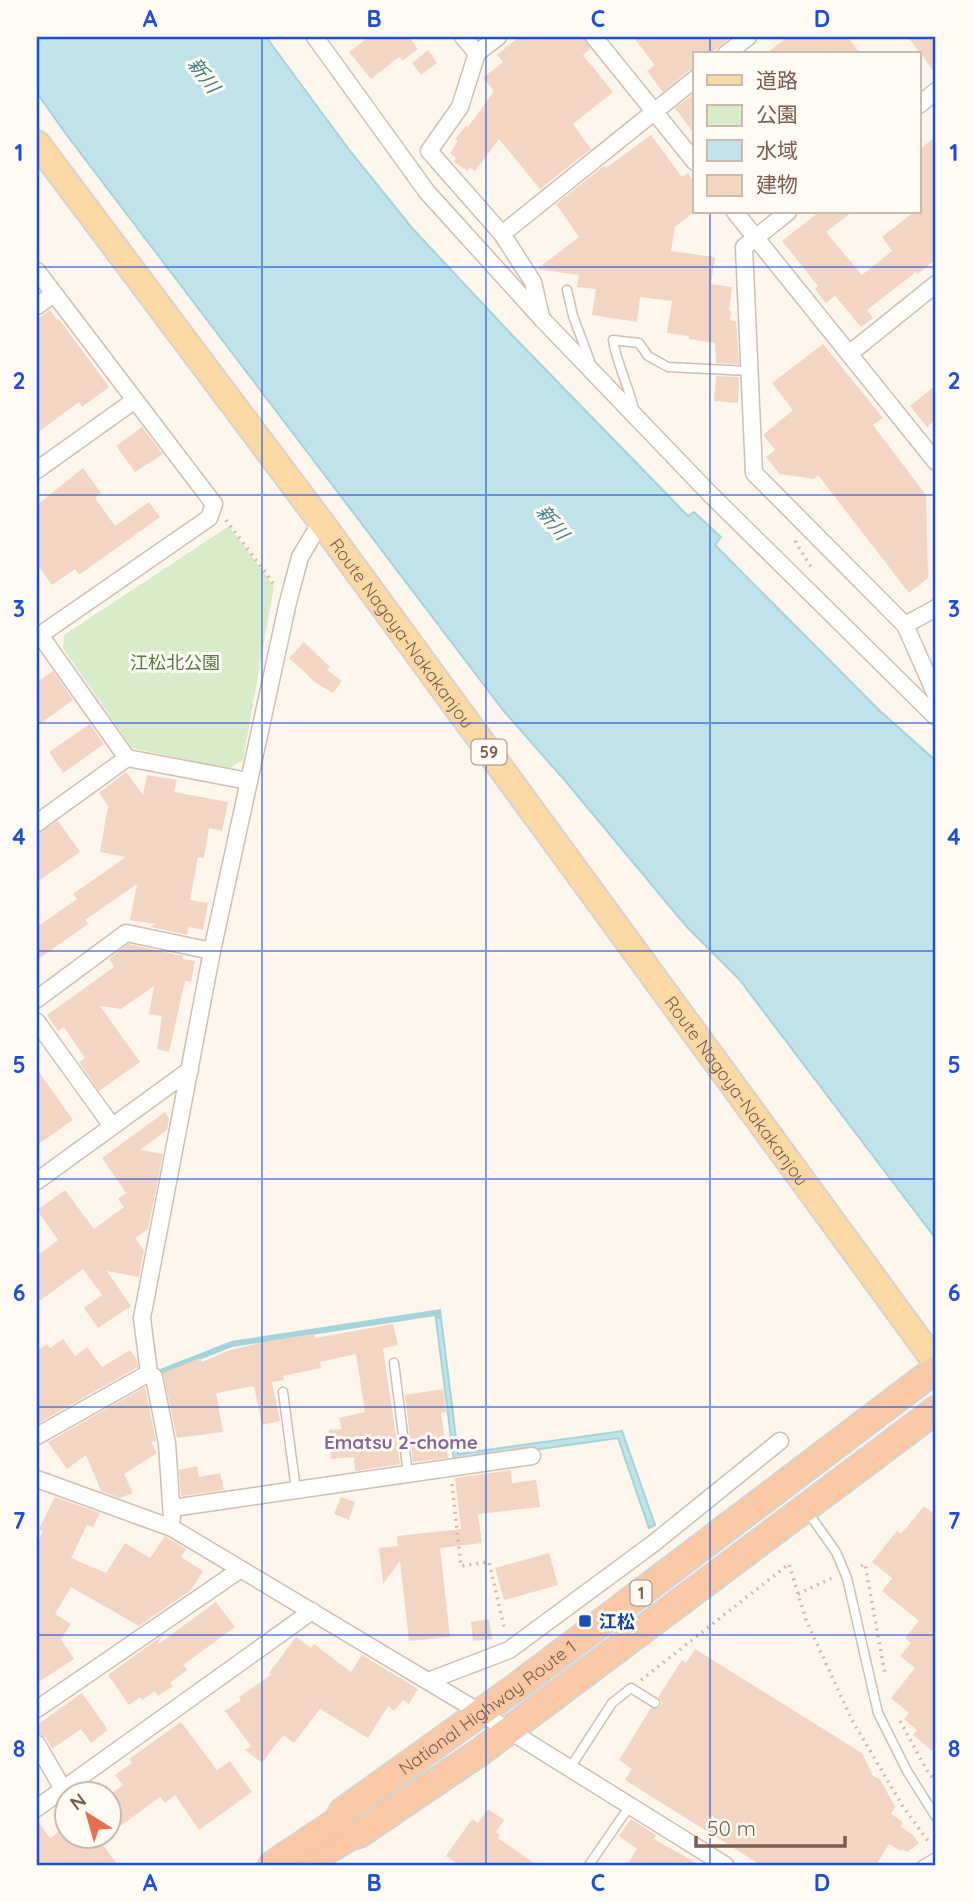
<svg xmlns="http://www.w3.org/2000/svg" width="973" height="1902" viewBox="0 0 973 1902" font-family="Quicksand,'Noto Sans JP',sans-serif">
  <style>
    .green { fill: #d8ecc9 }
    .water { fill: #bfe3e8; stroke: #a5d3da; stroke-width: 2 }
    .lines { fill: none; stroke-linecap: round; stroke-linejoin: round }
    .stream { stroke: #a5d3da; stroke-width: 6 }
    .building { fill: #f3d5c3 }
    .service-casing { stroke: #d1beb0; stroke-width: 11 }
    .minor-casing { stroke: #d1beb0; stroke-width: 19 }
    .primary-casing { stroke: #dad1cd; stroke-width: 28 }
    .trunk-casing { stroke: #dad1cd; stroke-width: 30 }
    .path { stroke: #d9b8a5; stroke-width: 3.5; stroke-dasharray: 2 5; stroke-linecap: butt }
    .service { stroke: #fff; stroke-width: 8 }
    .minor { stroke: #fff; stroke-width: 16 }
    .primary { stroke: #fbd9a5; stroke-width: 24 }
    .trunk { stroke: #f9c8a4; stroke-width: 26 }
    .grid { fill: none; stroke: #1d4ed8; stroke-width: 2; stroke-opacity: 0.55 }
    .transit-dot { fill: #1a4fb4; stroke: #fffaf3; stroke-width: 2.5 }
    .labels { text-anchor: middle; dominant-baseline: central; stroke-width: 6; stroke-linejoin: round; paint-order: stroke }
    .shield { fill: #fffaf3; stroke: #a28b7f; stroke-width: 2 }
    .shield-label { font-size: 16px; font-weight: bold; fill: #7a5c4d }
    .street-label { font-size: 18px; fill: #7a5c4d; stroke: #fffaf3 }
    .park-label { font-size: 18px; fill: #537a41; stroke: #fffaf3 }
    .transit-label { font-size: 18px; font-weight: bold; fill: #164399; stroke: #fffaf3; text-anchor: start }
    .water-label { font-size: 19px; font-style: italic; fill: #437c86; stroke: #fffaf3 }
    .neighbourhood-label { font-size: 19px; font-weight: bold; fill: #846695; stroke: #fffaf3 }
    .neatline { fill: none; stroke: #1d4ed8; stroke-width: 2.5 }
    .grid-label { font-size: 23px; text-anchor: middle; font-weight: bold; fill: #1d4ed8 }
  </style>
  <rect width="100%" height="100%" fill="#fdf6ec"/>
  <path class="green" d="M229,526L274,586L243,760L229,769L132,748L63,648L64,635Z"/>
  <path class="water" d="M37,37H266L350,151L412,228L512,335L688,516L694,512L721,537L715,545L879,710L936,761V1239L739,979L686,926L567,783L503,710L66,134L37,93Z
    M440,1310L458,1454L622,1431L655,1525L649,1528L618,1438L454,1461L435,1312Z"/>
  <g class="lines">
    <path class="stream" d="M158,1373L232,1344L435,1313H438V1316"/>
  </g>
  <path class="building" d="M369,37H409L418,49L402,61L399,57L371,79L349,52Z
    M519,37H584L590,49L583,55L613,92L573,124L591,149L540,189L499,139L475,171L470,168L468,171L454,162L456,158L450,153L458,141L455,139L466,126L468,127L494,91L483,78L503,62L497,55Z
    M633,37H731L710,54H695V69L688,71L663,92L647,71L655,65Z
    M788,37H847L861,54H832L829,50L823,54H765Z
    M908,37H936V74Z
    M428,50L437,63L421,75L412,63Z
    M695,93V135L675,108Z
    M651,135L682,177L688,173L695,183V211L675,227L671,251L715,257L711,284L732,287L729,311H731L730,320L736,321L739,364L716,363L715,343L689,339V336L667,333L672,301L640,297L637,322L592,315L596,289L577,287L579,275L537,269L579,237L556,204L604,166L606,168Z
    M936,136V259L918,274L916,272L867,310L873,318L861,327L835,296L826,303L815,289L818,286L782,241L819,212H852L826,232L862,275L892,251L882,237L914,212H919V150Z
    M50,310L57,320L59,319L109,387L82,407L79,402L37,433V319Z
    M823,344L883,418L873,425L926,495L928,578L909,593L818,475L814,479L780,474L766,457L775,450L763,435L793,410L772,383Z
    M716,376L739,377L738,403L714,401Z
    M936,385V419L927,427L910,406Z
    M142,427L163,454L135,472L116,446Z
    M83,468L101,493L95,498L115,526L149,502L160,517L79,575L75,569L52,585L37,564V505Z
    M304,642L330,667L327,670L342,681L333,693L316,683L289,658Z
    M53,671L73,700L37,726V682Z
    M90,724L104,744L63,773L49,752Z
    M126,772L143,795L147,775L177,780L174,792L228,802L222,831L209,828L204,858L198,857L190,900L208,903L203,930L189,927L187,935L151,927L155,924L130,920L137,884L85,920L88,924L37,960V927L77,899L73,894L126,857L100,852L108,806L99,793Z
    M58,821L80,852L37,882V833Z
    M128,944L183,956V959L195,961L191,982L185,981L169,1052L157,1049L162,1016L149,1014L154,986L121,1009L100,1006L140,1062L99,1091L79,1062L85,1058L64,1027L58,1031L47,1015L114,967L109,959Z
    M37,1069L73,1120L37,1145Z
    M165,1112L169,1119L167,1130L140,1150L163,1154L148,1229L135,1238L144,1250L139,1277L107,1271L131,1306L98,1328L84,1308L102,1295L83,1269L37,1303V1256L58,1240L37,1210L65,1190L94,1229L124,1207L118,1199L126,1193L102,1158Z
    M393,1324L398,1345L383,1348L400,1464L355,1471L354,1457L331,1459L329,1430L342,1429L339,1418L365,1412L356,1354L320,1362L321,1368L283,1376L284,1380L272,1382L280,1421L262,1425L254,1386L216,1393L223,1432L177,1438L163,1373L200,1358L202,1362L230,1350L274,1340L315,1334V1338Z
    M63,1339L75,1356L87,1347L102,1367L130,1350L137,1360L138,1367L37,1424V1351L47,1344L50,1348Z
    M145,1387L156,1441L151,1442L157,1453L124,1474L133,1493L120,1498L101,1491L86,1455L67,1469L48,1442Z
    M443,1389L446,1412L441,1413L448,1458L413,1462L405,1395Z
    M197,1466L199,1477L220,1473L224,1490L181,1496L179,1470Z
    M511,1470L512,1483L536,1480L540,1507L478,1514L482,1543L440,1548L450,1637L409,1641L400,1561L383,1584L379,1548L398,1546L397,1536L461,1529L455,1478Z
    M55,1497L100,1513L93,1527L87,1525L71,1558L106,1573L125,1543L150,1558L165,1536L186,1549L181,1557L203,1571L191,1590L139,1626L71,1587L55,1614L71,1624L61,1639L74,1659L37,1683V1544L43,1531L39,1529Z
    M341,1497L355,1502L349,1520L334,1514Z
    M924,1506L936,1515V1754L913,1735L917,1730L904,1719L909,1713L891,1698L915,1668L900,1656L911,1643L905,1638L919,1621L882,1591L892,1578L872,1562L897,1531L901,1534Z
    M549,1553L558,1585L504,1600L495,1568Z
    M216,1602L235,1627L183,1665L187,1670L170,1683L173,1686L158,1696L155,1691L142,1700L140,1697L129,1705L108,1675L163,1635L157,1645Z
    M489,1619L492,1639L473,1641L471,1622Z
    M296,1637L311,1648L314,1644L351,1672L362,1655L418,1689L409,1704L403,1700L394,1711L388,1706L368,1738L320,1709L294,1743L283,1735L262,1763L245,1750L251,1746L225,1711L241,1700L239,1697L272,1674L269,1673Z
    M695,1649L862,1753L873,1776L880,1779L895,1807L891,1814L903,1822L901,1827L912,1834L919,1843L907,1852L902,1849L901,1851L889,1844L876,1865H761L625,1780L632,1769L619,1760L651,1708L660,1707L662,1703L658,1697L682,1660L686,1663Z
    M82,1693L108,1730L91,1743L81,1729L52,1749L46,1738L37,1734V1725Z
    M181,1722L217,1770L230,1761L252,1792L199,1830L175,1795L165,1803L160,1797L108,1835V1796L123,1785L115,1775L132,1763L129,1759Z
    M488,1809L504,1820L496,1832L500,1835L498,1838L537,1865H460L446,1856L472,1819L478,1823Z
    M631,1819L656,1835L654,1839L700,1865H627L637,1849L619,1836Z
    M37,1820L50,1838L66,1826V1836H96L118,1865H37Z"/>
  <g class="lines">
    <g class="service-casing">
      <path id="service" d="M567,290L573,316L591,364
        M634,410C629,386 617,365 613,340L639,343L648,356L668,367L749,371
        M394,1363L408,1474
        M283,1392L296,1490
        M807,1511L836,1552L847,1578L878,1713L907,1771L936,1817
        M570,1768L612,1703L631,1688L655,1703
        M589,1865L629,1807
        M922,1865L936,1857"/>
    </g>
    <g class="minor-casing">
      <path id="minor" d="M315,37L427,192L542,319L710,494L936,717
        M463,37L477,53L498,37
        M594,37L695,162
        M477,53L460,107L429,151L502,234L695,79
        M726,54L748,37
        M919,105L936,91
        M735,212L936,462
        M788,212L744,247L754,473L905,625L936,608
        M502,234L533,282L541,317
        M37,271L214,504L209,518L37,637
        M37,306L54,294
        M849,354L936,284
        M37,470L135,400
        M905,625L936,695
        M40,635L127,758L248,781
        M37,823L127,758
        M37,999L126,933L212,951
        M37,1022L112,1126
        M37,1181L190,1070
        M149,1373L154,1377L167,1443L172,1518
        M37,1436L149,1373L142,1318L212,951L288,602L300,557L321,522
        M37,1479L172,1528L481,1713L725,1865
        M172,1508L532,1456
        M428,1681L509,1650L654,1543L780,1441
        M37,1709L241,1569
        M37,1744L63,1789
        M37,1808L312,1611"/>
    </g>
    <g class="primary-casing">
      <g id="primary">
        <path id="s1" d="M37,143L321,522L936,1363"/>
      </g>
    </g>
    <g class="trunk-casing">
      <g id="trunk">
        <path d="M307,1862L349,1837L359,1834L480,1752L936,1410"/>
        <path id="s2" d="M272,1865L338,1821L342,1812L519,1685L936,1369"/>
      </g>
    </g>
    <path class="path" d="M226,520L274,584
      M795,541L813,570
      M452,1484L461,1566L489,1562L505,1631
      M861,1566L865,1564L885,1674
      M798,1594L832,1578
      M641,1680L789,1564L806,1620L852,1720L902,1805L930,1844
      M900,1721L929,1774L936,1780"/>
    <use href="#service" class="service"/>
    <use href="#minor" class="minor"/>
    <use href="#primary" class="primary"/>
    <use href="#trunk" class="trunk"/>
  </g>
  <path class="grid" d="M262,37V1865M486,37V1865M710,37V54M710,212V1865M37,267H936M37,495H936M37,723H936M37,951H936M37,1179H936M37,1407H936M37,1635H936"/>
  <rect class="transit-dot" x="578" y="1614" width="14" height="14" rx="3.5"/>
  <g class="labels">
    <g class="shield">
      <rect x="471.5" y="739.5" width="35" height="25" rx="5"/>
      <rect x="630.5" y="1580.5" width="21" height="25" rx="5"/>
    </g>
    <g class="shield-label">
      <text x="489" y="752">59</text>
      <text x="641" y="1593">1</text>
    </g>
    <g class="street-label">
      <text stroke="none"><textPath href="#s1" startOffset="611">Route Nagoya-Nakakanjou</textPath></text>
      <text stroke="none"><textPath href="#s1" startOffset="1178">Route Nagoya-Nakakanjou</textPath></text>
      <text stroke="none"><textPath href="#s2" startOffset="268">National Highway Route 1</textPath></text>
    </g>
    <g class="park-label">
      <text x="175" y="662">江松北公園</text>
    </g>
    <g class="transit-label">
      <text x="599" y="1621">江松</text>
    </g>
    <g class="water-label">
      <text transform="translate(204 75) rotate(53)">新川</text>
      <text transform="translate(553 522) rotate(51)">新川</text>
    </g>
    <g class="neighbourhood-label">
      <text x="401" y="1442">Ematsu 2-chome</text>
    </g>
  </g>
  <rect width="973" height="1902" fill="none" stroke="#fffaf3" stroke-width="77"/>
  <rect x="693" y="52" width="228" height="161" fill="#fffaf3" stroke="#cabbb1" stroke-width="2"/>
  <rect x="707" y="75" width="35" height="10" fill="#fbd9a5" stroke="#cabbb1" stroke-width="2"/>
  <text x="756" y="88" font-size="21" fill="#7a5c4d">道路</text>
  <rect x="707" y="105" width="35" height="21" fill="#d8ecc9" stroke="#cabbb1" stroke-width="2"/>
  <text x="756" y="122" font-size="21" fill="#7a5c4d">公園</text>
  <rect x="707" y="140" width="35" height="21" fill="#bfe3e8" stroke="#cabbb1" stroke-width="2"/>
  <text x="756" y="158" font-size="21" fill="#7a5c4d">水域</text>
  <rect x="707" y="175" width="35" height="21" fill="#f3d5c3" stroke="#cabbb1" stroke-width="2"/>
  <text x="756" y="192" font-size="21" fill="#7a5c4d">建物</text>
  <g transform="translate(88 1815) rotate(323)"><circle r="33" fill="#fffaf3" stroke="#cabbb1" stroke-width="2"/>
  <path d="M0-5L12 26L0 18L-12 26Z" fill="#e76f51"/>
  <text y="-10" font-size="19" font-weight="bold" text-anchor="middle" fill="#7a5c4d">N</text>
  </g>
  <path d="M696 1836v10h149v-10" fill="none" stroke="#7a5c4d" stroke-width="3.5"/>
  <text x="707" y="1836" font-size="21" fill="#7a5c4d" stroke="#fffaf3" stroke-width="5" paint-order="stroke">50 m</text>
  <rect x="38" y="38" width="896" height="1826" class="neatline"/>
  <g class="grid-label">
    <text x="150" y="27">A</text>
    <text x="374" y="27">B</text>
    <text x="598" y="27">C</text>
    <text x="822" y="27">D</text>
    <text x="19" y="161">1</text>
    <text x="954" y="161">1</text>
    <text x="19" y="389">2</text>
    <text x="954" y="389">2</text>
    <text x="19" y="617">3</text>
    <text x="954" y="617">3</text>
    <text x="19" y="845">4</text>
    <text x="954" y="845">4</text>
    <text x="19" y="1073">5</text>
    <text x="954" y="1073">5</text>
    <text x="19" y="1301">6</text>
    <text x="954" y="1301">6</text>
    <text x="19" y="1529">7</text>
    <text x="954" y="1529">7</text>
    <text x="19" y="1757">8</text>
    <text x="954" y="1757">8</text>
    <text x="150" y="1891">A</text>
    <text x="374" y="1891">B</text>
    <text x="598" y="1891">C</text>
    <text x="822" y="1891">D</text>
  </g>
</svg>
